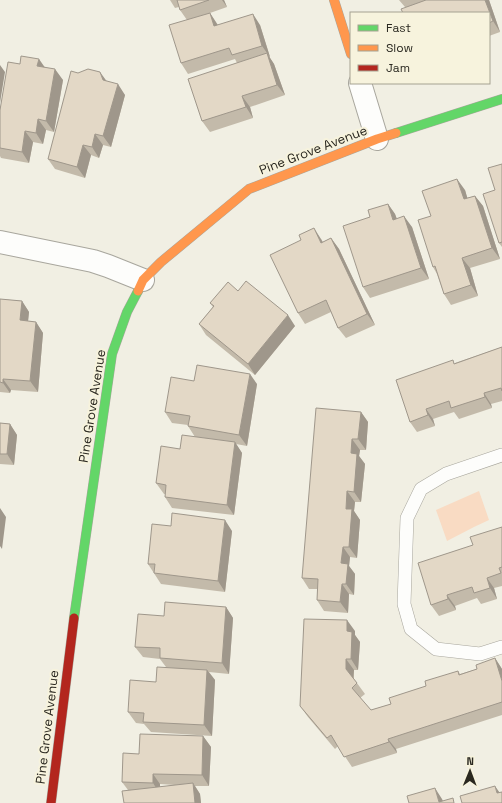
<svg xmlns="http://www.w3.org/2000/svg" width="502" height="803" viewBox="0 0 502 803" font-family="'Space Grotesk',sans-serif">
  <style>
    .green { fill: #f9dbc3 }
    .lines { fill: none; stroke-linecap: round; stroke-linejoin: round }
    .lane-casing { stroke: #a8a69d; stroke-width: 14 }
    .street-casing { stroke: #a8a69d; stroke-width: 24 }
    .fast-casing { stroke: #a8a69d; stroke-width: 10 }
    .slow-casing { stroke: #a8a69d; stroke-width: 10 }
    .jam-casing { stroke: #a8a69d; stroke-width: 10 }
    .lane { stroke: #fdfdfb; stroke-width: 13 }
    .street { stroke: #fdfdfb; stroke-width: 22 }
    .fast { stroke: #63d668; stroke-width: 9 }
    .slow { stroke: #ff974d; stroke-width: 9 }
    .jam { stroke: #b3261e; stroke-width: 9 }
    .wall { fill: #c3baaa; fill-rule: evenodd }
    .shaded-wall { fill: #9f978b }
    .building { fill: #e3d8c6; stroke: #9f978b }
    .labels { text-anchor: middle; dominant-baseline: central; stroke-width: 4; stroke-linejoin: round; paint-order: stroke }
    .street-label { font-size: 13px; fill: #2a2820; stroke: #f7f3dd }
  </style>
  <rect width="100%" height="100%" fill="#f1efe3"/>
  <path class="green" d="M479,491L489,520L474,527L447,541L436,510Z"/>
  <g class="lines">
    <g class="lane-casing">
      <path id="lane" d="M502,455L446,474L421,489L407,518L404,604L411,629L436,649L480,654L502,647"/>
    </g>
    <g class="street-casing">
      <path id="street" d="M360,83L377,139
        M0,242L93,261L108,266L143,280"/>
    </g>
    <g class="fast-casing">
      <path id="fast" d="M396,133L502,99
        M74,618L112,354L127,312L138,291"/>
    </g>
    <g class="slow-casing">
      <path id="slow" d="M334,0L351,54
        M138,291L143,280L161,262L249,189L377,139L396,133"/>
    </g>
    <g class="jam-casing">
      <path id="jam" d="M51,803L74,618"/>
    </g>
    <use href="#lane" class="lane"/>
    <use href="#street" class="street"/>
    <use href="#fast" class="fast"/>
    <use href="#slow" class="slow"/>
    <use href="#jam" class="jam"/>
  </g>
  <path class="wall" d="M170,0H224L227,7L210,13L218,25H260L270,57H269L274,64L285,95L250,107L253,118L210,132L202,121L237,63L235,59L188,74L181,63L187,20L180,10L179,7L175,8Z
    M399,0H489L500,32L489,36V13L405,7Z
    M20,64L45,67L63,80L54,132L46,130L43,144L33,142L29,163L1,158L0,156V110Z
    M106,81L125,95L111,147L103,145L99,158L91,155L85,178L55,169L48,159Z
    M502,164V247L499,243L495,190Z
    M465,190L467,198L475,196L483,206L500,259L470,268L478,296L451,305L444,294L437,274L433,267L431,216Z
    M388,204L395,214L397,219L412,227L429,279L370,298L363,287L370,217Z
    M331,238L339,249L375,325L346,338L338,328L331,312L305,324L298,313L321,239L323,242Z
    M238,291L295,326L255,375L206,335L199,324L213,307L210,303Z
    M0,299L22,301L29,312L28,321L36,322L43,333L38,392L11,390L10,393L0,392Z
    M502,347V401L491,404L492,408L459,419L454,412L433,419L435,426L417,432L410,422L455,363Z
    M194,381L257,384L247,446L236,444L242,453L234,515L172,508L165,497V494H164L156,483L180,449L195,437L188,426V425L172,423L165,412Z
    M361,412L368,422L366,450H360L359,456L365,464L361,502H355L354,511L360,520L357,558L350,557L349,566L355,574L354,595L349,594L348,613L324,611L317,600L318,589H309L302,578Z
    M0,423L10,424L17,435L14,465L0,464Z
    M171,526L232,531L225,592L161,584L148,564Z
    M502,527V586L494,588L497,599L481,604L477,598L455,606L456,610L439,616L431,605L473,545Z
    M226,607L233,618L229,674L209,672L215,680L212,736L151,732L144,724L136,723L128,712L156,682L166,667L160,659L143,657L135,647L164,616Z
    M355,631V635L360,642L358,670H354V679L365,694L360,698L371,710L391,704L426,686L458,671L460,674L477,669L495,658L502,669V715L396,749L397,753L352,767L338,746L335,749L308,717L300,706Z
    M203,736L211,747L209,786H195L200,794L201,803H124L128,790L122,782L139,754ZM160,784L175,785L160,787Z"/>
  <path class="shaded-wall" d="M222,0H224L227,7Z
    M485,0H489L500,32L493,21Z
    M210,13L217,24L222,37L214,26Z
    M253,14L260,25L270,57L262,46Z
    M267,53L274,64L285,95L277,85Z
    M39,59L46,69L37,66Z
    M0,65L5,72L0,103Z
    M55,69L63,80L54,132L46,121Z
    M100,72L108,83L103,80Z
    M118,84L125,95L111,147L103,136Z
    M242,96L250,107L253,118L246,107Z
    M38,119L46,130L43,144L36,133Z
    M25,131L33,142L29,163L22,152Z
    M95,134L103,145L99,158L92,147Z
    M83,145L91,155L85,178L77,167Z
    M457,179L465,190L471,210L464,199Z
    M475,196L483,206L500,259L492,248Z
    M388,204L395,214L401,231L393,220Z
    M404,216L412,227L429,279L421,268Z
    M314,228L321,239L328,254L321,243Z
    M331,238L339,249L375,325L367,314Z
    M462,258L470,268L478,296L471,285Z
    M22,301L29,312L27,331L20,320Z
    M288,315L295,326L255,375L248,364Z
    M36,322L43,333L38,392L30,381Z
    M250,374L257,384L247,446L239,435Z
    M3,379L11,390L10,393L3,383Z
    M484,393L491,404L492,408L485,397Z
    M426,409L433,419L435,426L428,415Z
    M361,412L368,422L366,450L358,439Z
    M10,424L17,435L14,465L7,454Z
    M352,439L360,450L359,456L365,464L361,502L354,492L351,453Z
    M235,442L242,453L234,515L227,505Z
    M347,491L355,502L354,511L360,520L357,558L349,547L346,509Z
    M0,508L6,517L2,549L0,546Z
    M225,520L232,531L225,592L218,581Z
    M343,547L350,557L349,566L355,574L354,595L346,584L341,563Z
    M487,578L494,588L497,599L490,588Z
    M342,584L349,594L348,613L340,602Z
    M447,595L455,606L456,610L448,599Z
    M226,607L233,618L229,674L222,663Z
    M347,620L355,631V635L360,642L358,670L351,659L347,631Z
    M495,658L502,669V681Z
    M346,659L354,670L353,680L346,669Z
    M207,670L215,680L212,736L204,725Z
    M203,736L211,747L209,786L202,775Z
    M388,739L396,749L397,753L389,742Z
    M153,774L160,784V794L153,783Z
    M193,783L200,794L201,803H195Z
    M495,786L502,796L497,793Z
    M435,788L442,799L444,803L439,802Z"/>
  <path class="building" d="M177,0H209L180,10Z
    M426,0H485L493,21L489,23V13H403L401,9Z
    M210,13L214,26L253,14L262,46L232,55L229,48L181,63L169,25Z
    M267,53L277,85L242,96L246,107L202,121L188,79Z
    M21,56L39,59L37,66L55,69L46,121L38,119L36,133L25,131L22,152L0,148V110L8,62L20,64Z
    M88,69L100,72L103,80L118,84L103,136L95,134L92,147L83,145L77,167L48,159L71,71L78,73Z
    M502,164V242L499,243L483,194L495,190L488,168Z
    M457,179L464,199L475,196L492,248L462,258L471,285L444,294L435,266L433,267L418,220L431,216L422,191Z
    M388,204L393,220L404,216L421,268L363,287L343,226L370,217L368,210Z
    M314,228L321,243L331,238L367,314L338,328L326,300L298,313L270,255L301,240L299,235Z
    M246,281L288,315L248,364L199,324L214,306L210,303L228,282L238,291Z
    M0,299L22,301L20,320L36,322L30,381L3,379V383L0,382Z
    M502,347V391L501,388L484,393L485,397L451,408L449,401L426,409L428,415L410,422L396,380L453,360L454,364Z
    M197,365L250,374L239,435L188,426L190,416L165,412L171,377L194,381Z
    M316,408L361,412L358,439H352L351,453L357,454L354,492L347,491L346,509H352L349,547H343L341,563L348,564L346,584H342L340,602L317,600L318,579L302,578Z
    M0,423L10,424L7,454H0Z
    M182,435L235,442L227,505L165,497L166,485L156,483L161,446L180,449Z
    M172,513L225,520L218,581L154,573L155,564H148L152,524L171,526Z
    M502,527V567L499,568L501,573L487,578L490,588L474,593L472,587L447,595L448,599L431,605L418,563L473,545L470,537Z
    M165,602L226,607L222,663L160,658V648L135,647L138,614L164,616Z
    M304,619L347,620V631L352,632L351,659H346V669L357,683L352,688L371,710L391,704L389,698L426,686L425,681L458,671L459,675L477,669L476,665L495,658L502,681V702L388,739L389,742L344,757L331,735L327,738L300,706Z
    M157,667L207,670L204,725L143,722L144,713L128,712L130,680L156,682Z
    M140,734L203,736L202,775L153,774V783L122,782L123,753L139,754Z
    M193,783L195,803H124L122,791Z
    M495,786L497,793L502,792V803H462L460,796Z
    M435,788L439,802L453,798L454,803H409L407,796Z"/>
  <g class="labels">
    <g class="street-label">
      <text transform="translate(313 150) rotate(-21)">Pine Grove Avenue</text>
      <text transform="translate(92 406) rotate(-81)">Pine Grove Avenue</text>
      <text transform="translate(47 727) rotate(-83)">Pine Grove Avenue</text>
    </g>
  </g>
  <rect x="350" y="12" width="140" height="72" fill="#f7f3dd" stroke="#a5a291"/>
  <rect x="358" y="25" width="20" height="6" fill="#63d668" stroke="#a5a291"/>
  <text x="386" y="32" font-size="12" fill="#2a2820">Fast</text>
  <rect x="358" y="45" width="20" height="6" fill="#ff974d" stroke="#a5a291"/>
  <text x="386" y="52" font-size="12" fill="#2a2820">Slow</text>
  <rect x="358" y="65" width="20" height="6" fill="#b3261e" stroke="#a5a291"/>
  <text x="386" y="72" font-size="12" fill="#2a2820">Jam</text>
  <g transform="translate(470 771) rotate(1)" stroke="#f7f3dd" stroke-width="3" paint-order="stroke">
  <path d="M0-3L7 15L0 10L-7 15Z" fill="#2a2820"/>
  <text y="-6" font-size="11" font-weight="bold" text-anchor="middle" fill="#2a2820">N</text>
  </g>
</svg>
